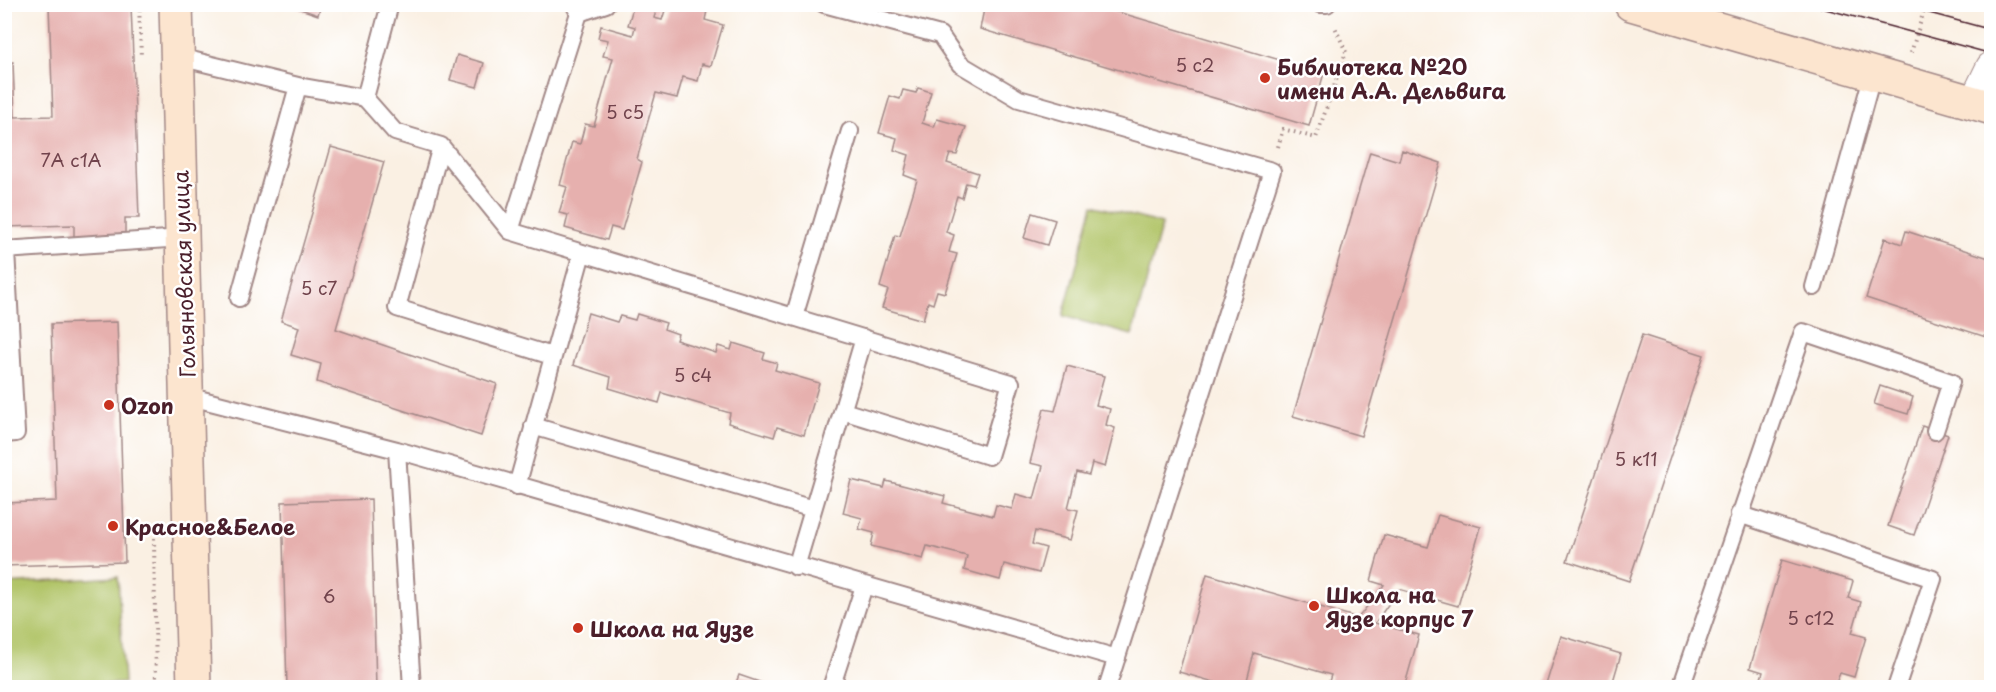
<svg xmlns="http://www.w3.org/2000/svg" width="1996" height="692" viewBox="0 0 1996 692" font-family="'Playpen Sans',sans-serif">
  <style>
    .green { fill: #b1c468; stroke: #7e724a; stroke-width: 1.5 }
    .building { fill: #e6b0ae }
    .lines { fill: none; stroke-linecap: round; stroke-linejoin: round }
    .lane-casing { stroke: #a28887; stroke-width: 20 }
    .street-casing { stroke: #a28887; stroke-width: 34 }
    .secondary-casing { stroke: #a28887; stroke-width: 36 }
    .path { stroke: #a28887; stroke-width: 4; stroke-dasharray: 1.5 4.5; stroke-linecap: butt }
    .lane { stroke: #fff; stroke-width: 16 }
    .street { stroke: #fff; stroke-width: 32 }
    .secondary { stroke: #fce5cf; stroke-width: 33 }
    .tram { stroke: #4a1f2b; stroke-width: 1.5 }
    .poi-dot { fill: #c8321e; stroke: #fff; stroke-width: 2 }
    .labels { text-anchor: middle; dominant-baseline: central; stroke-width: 5; stroke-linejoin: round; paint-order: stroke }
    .number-label { font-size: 18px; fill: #71434c }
    .poi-label { font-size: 21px; font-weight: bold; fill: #4a1f2b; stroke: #fff; text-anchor: start }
    .street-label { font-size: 21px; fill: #4a1f2b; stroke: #fff }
  </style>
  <rect width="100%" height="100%" fill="#fff"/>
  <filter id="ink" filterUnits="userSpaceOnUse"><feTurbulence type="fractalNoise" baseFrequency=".0167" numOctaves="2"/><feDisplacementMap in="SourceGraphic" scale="12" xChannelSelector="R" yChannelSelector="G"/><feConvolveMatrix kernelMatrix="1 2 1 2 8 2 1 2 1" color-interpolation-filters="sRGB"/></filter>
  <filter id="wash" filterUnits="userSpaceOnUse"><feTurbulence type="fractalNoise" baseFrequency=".008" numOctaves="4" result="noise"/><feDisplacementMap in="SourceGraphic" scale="24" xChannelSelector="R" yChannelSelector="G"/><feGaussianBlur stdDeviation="1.35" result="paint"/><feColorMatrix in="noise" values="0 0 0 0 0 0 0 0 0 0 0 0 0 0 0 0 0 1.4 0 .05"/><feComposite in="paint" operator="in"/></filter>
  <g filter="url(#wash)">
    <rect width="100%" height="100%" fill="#faf0e3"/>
    <path class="green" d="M1093,205L1162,224L1132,335L1063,316Z
      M118,577L124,683L64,687H5V584Z"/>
    <g id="blocks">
      <path class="building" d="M286,4H321L318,15Z
        M634,4L657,8L654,18L662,20L667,4H705L708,6L705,20L723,25L711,66L702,64L698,81L683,77L677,98L656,93L637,159L642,162L622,230L611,227L607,240L565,228L568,215L559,213L567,187L560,185L572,142L580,144L585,124L594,126L613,58L603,56L608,40L598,38L601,26L633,35L635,27L628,25Z
        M985,4H1091L1324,73L1309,126L980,29Z
        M49,5H131L139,218H125V235L74,237V225L4,227V62H13L15,117L53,116Z
        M457,55L484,63L477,87L450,80Z
        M918,88L931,92L922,123L934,127L937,119L966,127L957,155L950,154L947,163L978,173L974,185L966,183L962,198L957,196L946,232L954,235L949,252L957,254L945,293L937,291L933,304L928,302L923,320L882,308L888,290L880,287L895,235L900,236L917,180L904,175L909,155L894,150L897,138L879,133L890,96L900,99L903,90L916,93Z
        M331,147L384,162L336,329L497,384L481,436L317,382L321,364L291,355L299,327L281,321Z
        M1402,150L1441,163L1361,436L1293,416L1370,152L1399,161Z
        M1032,213L1055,220L1047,245L1024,238Z
        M1906,231L1992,259V339L1866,298L1885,238L1902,244Z
        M588,313L617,322L620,316L635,320L637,314L666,323L664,329L678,334L676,340L716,353L718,346L731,350L733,343L765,353L763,359L777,363L775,370L819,383L804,435L777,427L774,437L728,423L730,413L662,393L659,403L609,388L611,377L573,365Z
        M117,322L125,562L4,566V503L57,501L51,324Z
        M1642,335L1704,355L1629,581L1567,561Z
        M1067,366L1104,376L1096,405L1110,409L1106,425L1115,428L1105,467L1092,463L1089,475L1077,472L1068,508L1078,510L1070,540L1035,531L1032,544L1046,548L1039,573L1004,564L1000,580L964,570L967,556L927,546L923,559L871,546L874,533L859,529L862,518L843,513L851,480L884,488L886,481L945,496L943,503L993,516L996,505L1012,509L1016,494L1034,499L1043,466L1030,463L1044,409L1055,411Z
        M1880,386L1913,397L1908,414L1874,404Z
        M1922,426L1948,435L1914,535L1888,526Z
        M371,499L376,688H287L282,502Z
        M1438,515L1481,527L1458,606L1399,589L1375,623L1419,635L1404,688H1327L1331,675L1254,653L1245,688H1235L1179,672L1207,574L1358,618L1384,585L1371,581L1384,535L1428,547Z
        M1782,560L1853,581L1848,598L1861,602L1852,633L1866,637L1854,677L1840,673L1834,688H1758L1763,672L1750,668Z
        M1561,636L1621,654L1611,688H1545Z
        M739,675L774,687V688H734Z"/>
    </g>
  </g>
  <g filter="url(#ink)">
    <use href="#blocks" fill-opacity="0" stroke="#a28887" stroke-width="1.5"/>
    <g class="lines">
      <g class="lane-casing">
        <path id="lane" d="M574,4L579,13L606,4
          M824,4L940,35L960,64L1019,99L1272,171L1107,688
          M1320,4H1327
          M175,56L298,86L365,98L390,4
          M365,98L395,132L441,146L510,231L579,13
          M441,146L397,308L552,356
          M510,231L1011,383L989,456L843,411
          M4,250L183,238
          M1814,287L1873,73
          M239,298L298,86
          M794,317L850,131
          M187,396L397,450L1117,658
          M533,426L813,509
          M4,434L16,433L6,250
          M397,450L412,688
          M517,486L582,253
          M1739,514L1933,579L1896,688
          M796,567L864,338
          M831,688L864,586
          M1681,688L1803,332L1951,382L1935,431"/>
      </g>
      <g class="street-casing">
        <path id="street" d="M1975,103L1992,68"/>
      </g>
      <g class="secondary-casing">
        <path id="secondary" d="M176,4L194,688
          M1631,4L1992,108"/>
      </g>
      <path class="path" d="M139,4L141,57
        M1911,53L1926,4
        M1278,147L1283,129L1316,138L1346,52L1335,27
        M154,538L156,688"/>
      <use href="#lane" class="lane"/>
      <use href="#street" class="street"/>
      <use href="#secondary" class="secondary"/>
      <path class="tram" d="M1807,4L1992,54
        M1896,4L1992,30"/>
    </g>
  </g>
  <g class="poi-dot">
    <circle cx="1265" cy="78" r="6"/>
    <circle cx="109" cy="405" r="6"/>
    <circle cx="113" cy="526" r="6"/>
    <circle cx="1314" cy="606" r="6"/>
    <circle cx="578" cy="628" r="6"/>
  </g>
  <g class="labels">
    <g class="number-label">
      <text x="1195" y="64">5 с2</text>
      <text x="625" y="111">5 с5</text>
      <text x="71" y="159">7А с1А</text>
      <text x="319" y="287">5 с7</text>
      <text x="693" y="374">5 с4</text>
      <text x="1636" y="458">5 к11</text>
      <text x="329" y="595">6</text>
      <text x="1811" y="617">5 с12</text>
    </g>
    <g class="poi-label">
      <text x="1277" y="66">Библиотека №20<tspan x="1277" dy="24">имени А.А. Дельвига</tspan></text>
      <text x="121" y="405">Ozon</text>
      <text x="125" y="526">Красное&amp;Белое</text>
      <text x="1326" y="594">Школа на<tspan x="1326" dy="24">Яузе корпус 7</tspan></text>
      <text x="590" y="628">Школа на Яузе</text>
    </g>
    <g class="street-label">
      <text transform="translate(183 274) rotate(-92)">Гольяновская улица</text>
    </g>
  </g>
  <rect width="1996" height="692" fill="none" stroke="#fff" stroke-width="24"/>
</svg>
